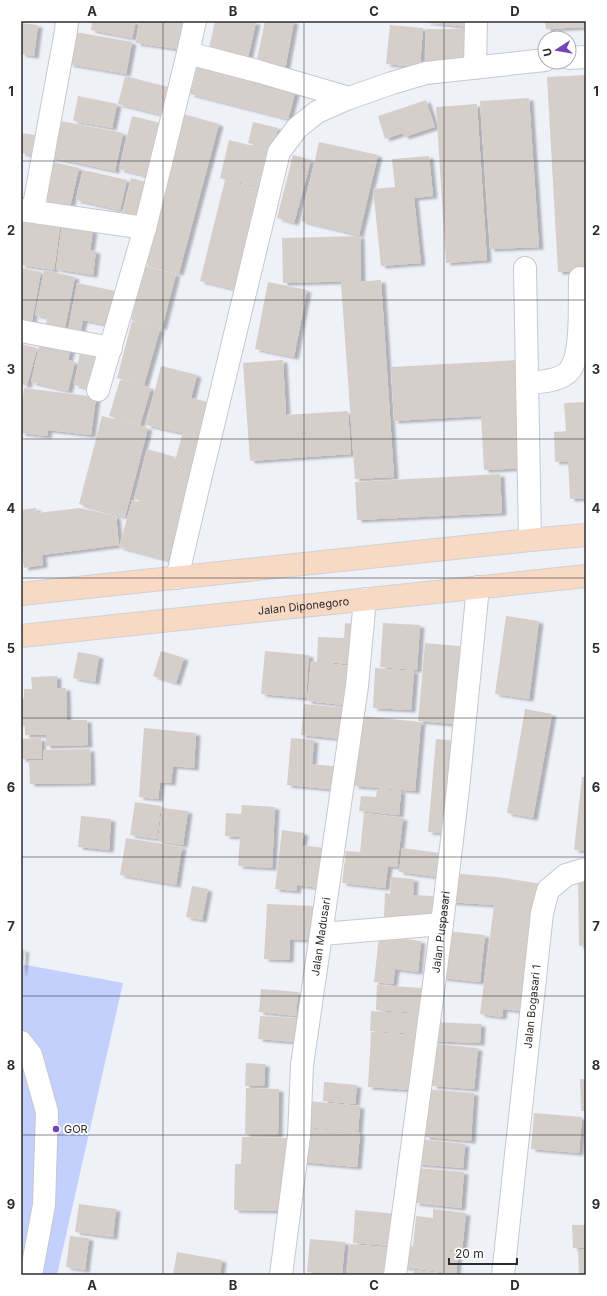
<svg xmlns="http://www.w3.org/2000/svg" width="607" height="1296" viewBox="0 0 607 1296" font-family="Inter,sans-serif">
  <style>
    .green { fill: #c3cffd }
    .building { fill: #d6cfc9; filter: url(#shadow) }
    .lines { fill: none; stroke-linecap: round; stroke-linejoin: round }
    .minor-casing { stroke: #c6c8cf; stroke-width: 24 }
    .major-casing { stroke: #d0d1d1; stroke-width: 24 }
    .minor { stroke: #fff; stroke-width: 22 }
    .major { stroke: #f8d9c4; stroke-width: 22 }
    .grid { fill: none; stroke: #2b2c2f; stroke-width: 1; stroke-opacity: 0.55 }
    .poi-dot { fill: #7542ba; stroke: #fff; stroke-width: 1.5 }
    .labels { text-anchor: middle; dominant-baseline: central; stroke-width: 3.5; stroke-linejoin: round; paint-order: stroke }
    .street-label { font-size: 11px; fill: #2b2c2f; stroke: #fff }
    .poi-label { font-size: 11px; fill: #2b2c2f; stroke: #fff; text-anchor: start }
    .neatline { fill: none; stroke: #2b2c2f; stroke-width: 1.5 }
    .grid-label { font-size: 13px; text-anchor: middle; font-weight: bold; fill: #2b2c2f }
  </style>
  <defs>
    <filter id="shadow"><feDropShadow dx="4.5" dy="2.5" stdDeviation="1" flood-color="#0004"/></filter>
  </defs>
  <rect width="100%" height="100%" fill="#eff1f9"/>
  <path class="green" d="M21,964L123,983L57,1275H21Z"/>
  <path class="building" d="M92,21H136L132,38L91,30Z
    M139,21H187L183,50L136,43Z
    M215,21L256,22L247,62L208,53Z
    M265,21H294L285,70L256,64Z
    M426,21H468L467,27L426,22Z
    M545,21H586V27L546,29Z
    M21,23L38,25L34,56L21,54Z
    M390,25L423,28L420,67L386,64Z
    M426,29H469V61H425Z
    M75,32L132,42L126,74L69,64Z
    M199,60L297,86L288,119L190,94Z
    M586,75V271L558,272L547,77Z
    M125,76L168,87L162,115L118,104Z
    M78,96L117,104L112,128L73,121Z
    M529,98L539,247L490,249L480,101Z
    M426,100L435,127L404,137L403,133L385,139L378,116Z
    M477,104L487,260L446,263L436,107Z
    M183,114L219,124L179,273L143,263Z
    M132,116L168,125L154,178L119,169Z
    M56,120L123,133L115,171L49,157Z
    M253,122L278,128L273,149L248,143Z
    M21,133L41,136L38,156L21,153Z
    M229,140L273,151L264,188L220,178Z
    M319,142L378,155L359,235L301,221Z
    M293,155L311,160L294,223L277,218Z
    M429,156L433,196L414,198L421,263L381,266L373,189L395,187L392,159Z
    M53,162L79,168L70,207L44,201Z
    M83,170L127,180L120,210L76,200Z
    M131,178L153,184L144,223L121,217Z
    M225,180L263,190L238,290L200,281Z
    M21,217L61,221L54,270L21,265Z
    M62,225L93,230L90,250L96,251L93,275L56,269Z
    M360,236L361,281L283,283L282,238Z
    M145,266L176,274L162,328L131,320Z
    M21,268L41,272L31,326L21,324Z
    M44,270L75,277L64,333L45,329L47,317L35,315Z
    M381,280L394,477L355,479L341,283Z
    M268,282L307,290L294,357L255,349Z
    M77,283L120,292L113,326L83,320L80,334L68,331Z
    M132,321L160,329L144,385L117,378Z
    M41,337L72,345L68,360L75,362L68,391L31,382Z
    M21,344L37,348L27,386L21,384Z
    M81,347L102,352L95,390L74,385Z
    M283,360L286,415L348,411L351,454L250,461L243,363Z
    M519,360L525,468L484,470L481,416L394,421L391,367Z
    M161,366L197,375L182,433L146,425Z
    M120,380L151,388L140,425L109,416Z
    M24,388L96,397L91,435L48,430L47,436L21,433V413Z
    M192,398L217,405L199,472L174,465Z
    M586,402V498L570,499L568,461L555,462L554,432L566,431L564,403Z
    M102,416L148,428L125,517L79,504Z
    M147,449L175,457L173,466L194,472L184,512L134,499Z
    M500,474L502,513L357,520L355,482Z
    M132,500L181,513L168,560L119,547Z
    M36,508L37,513L80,508L116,516L119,545L42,555L43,565L24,568L21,546V510Z
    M506,616L539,621L529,699L495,694Z
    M345,623L360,624L357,664L317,662L318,637L344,638Z
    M383,623L420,625L417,670L380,667Z
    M425,643L470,647L463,725L418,721Z
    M161,651L184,658L176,683L153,676Z
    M265,651L309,655L306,698L261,694Z
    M78,652L99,656L95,682L73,678Z
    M311,661L357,667L352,706L307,701Z
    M375,668L414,671L411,710L373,708Z
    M57,676V688H66L67,720H87L88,745L46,746V735H25V726H21V698H24V689H32L31,677Z
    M304,704L346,708L343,739L301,735Z
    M525,709L552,714L533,818L507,813Z
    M361,716L421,722L415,791L354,786Z
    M144,728L196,733L194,768L173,766L171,783L160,782L158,799L139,797Z
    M41,738L42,759H21V739Z
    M291,738L314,740L312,764L341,767L339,790L287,785Z
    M436,739L461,741L452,834L428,832Z
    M90,749L91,783L30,784L29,760H43V750Z
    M582,777H586V851L574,850Z
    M377,789L401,791L399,815L359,811L361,796L376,797Z
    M135,802L161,806L157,839L130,835Z
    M242,805L275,807L272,868L238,866L240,837L225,836L226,813L241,814Z
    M162,808L188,811L183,845L158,841Z
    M364,813L403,818L397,867L388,866L385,888L342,883L346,851L360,852Z
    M81,816L111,819L109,850L78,847Z
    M282,830L304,833L302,845L324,848L320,888L297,885L296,891L275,889Z
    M126,838L182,847L176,885L120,875Z
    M402,848L448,854L445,878L399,872Z
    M449,873L497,877L548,885L530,1012L503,1009L502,1017L480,1014L494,905L447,902Z
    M578,876H586V946H579Z
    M391,877L414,879L413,895L433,896L432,921L384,918L385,893L390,894Z
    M192,886L208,889L202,920L186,917Z
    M267,904L314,906L313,940L290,939L289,960L264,959Z
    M446,931L485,935L480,982L442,978Z
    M379,936L421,941L418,972L395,969L393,984L374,982Z
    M21,949L25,950L22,973H21Z
    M377,985L422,988L421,1013L376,1010Z
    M261,989L298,992L296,1016L259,1012Z
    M371,1011L420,1014L419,1034L370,1031Z
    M260,1016L297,1018L296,1042L258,1039Z
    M431,1022L481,1024L480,1043L430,1041Z
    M371,1032L416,1035L412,1090L368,1087Z
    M435,1044L478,1048L474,1089L432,1086Z
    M246,1063L265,1064L264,1086H245Z
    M580,1079H586V1111H581Z
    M324,1082L357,1085L355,1104L323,1101Z
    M246,1088L279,1089L278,1135L245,1134Z
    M425,1089L474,1093L471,1141L425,1137Z
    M308,1101L360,1106L358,1132L306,1127Z
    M534,1113L582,1117L579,1153L531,1149Z
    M304,1128L360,1133L357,1167L301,1162Z
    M242,1137L288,1138L286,1211L234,1210L235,1164H241Z
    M419,1139L465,1144L463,1168L417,1164Z
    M418,1168L464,1172L461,1208L415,1203Z
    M79,1204L116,1209L113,1237L75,1232Z
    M433,1209L466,1213L462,1251L413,1246L416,1216L433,1218Z
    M355,1210L396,1214L393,1246L353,1243Z
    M572,1225H586V1248H573Z
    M70,1236L89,1238L85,1270L66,1267Z
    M310,1239L345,1242L342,1275L307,1272Z
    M350,1244L393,1248L391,1275H347Z
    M406,1245L458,1252L456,1274L403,1267Z
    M578,1249H586V1275H579Z
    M177,1252L222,1260L220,1275H173Z
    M414,1270L448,1274V1275H413Z"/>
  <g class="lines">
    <g class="minor-casing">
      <g id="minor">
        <path d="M195,21L188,53L257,71L349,98"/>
        <path d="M569,58L586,57"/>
        <path d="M475,68L476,21"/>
        <path d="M21,210L145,228"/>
        <path d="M33,211L66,31L67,21"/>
        <path d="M525,268L530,540"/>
        <path d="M21,331L111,348"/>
        <path d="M527,383C540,382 562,381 570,370C583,352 579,301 580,278"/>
        <path d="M98,390L145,228L188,53"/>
        <path d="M177,578L197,492L279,152L297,128L317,112L349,98L392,83L426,73L545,60"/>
        <path d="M322,934L442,924"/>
        <path d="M21,1042L31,1055L47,1112L44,1205L31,1275"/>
        <path id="s1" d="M281,1275L299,1136L302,1065L357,686L365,599"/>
        <path id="s2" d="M395,1275L442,924L458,789L478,587"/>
        <path id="s3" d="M503,1275L542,913L548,890L566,875L586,869"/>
      </g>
    </g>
    <g class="major-casing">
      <g id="major">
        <path d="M21,594L530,540L586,535"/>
        <path id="s4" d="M21,636L586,576"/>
      </g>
    </g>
    <use href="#minor" class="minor"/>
    <use href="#major" class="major"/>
  </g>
  <path class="grid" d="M163,21V1275M304,21V1275M444,21V1275M21,161H586M21,300H586M21,439H586M21,578H586M21,718H586M21,857H586M21,996H586M21,1135H586"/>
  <circle class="poi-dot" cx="56" cy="1129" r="4"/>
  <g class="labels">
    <g class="street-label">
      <text stroke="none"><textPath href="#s4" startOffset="284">Jalan Diponegoro</textPath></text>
      <text stroke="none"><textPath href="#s2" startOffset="346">Jalan Puspasari</textPath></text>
      <text stroke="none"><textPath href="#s1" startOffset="341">Jalan Madusari</textPath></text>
      <text stroke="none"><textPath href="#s3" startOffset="270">Jalan Bogasari 1</textPath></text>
    </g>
    <g class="poi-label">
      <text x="64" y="1129">GOR</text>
    </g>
  </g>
  <rect width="607" height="1296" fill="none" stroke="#ffffff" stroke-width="44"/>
  <g transform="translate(557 50) rotate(258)"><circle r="19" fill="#ffffff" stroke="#aaabac"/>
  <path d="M0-3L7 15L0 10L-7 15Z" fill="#7542ba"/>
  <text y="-6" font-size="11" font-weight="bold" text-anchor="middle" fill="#2b2c2f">U</text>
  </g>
  <path d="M449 1258v6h68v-6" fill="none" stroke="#2b2c2f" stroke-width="2"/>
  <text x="455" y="1258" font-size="12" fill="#2b2c2f" stroke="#ffffff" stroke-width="3" paint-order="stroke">20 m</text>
  <rect x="22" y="22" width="563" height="1252" class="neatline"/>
  <g class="grid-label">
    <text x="92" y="16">A</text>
    <text x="233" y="16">B</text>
    <text x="374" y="16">C</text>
    <text x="515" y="16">D</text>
    <text x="11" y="96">1</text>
    <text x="596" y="96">1</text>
    <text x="11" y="235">2</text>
    <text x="596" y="235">2</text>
    <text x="11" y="374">3</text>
    <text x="596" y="374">3</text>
    <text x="11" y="513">4</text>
    <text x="596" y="513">4</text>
    <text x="11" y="653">5</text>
    <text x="596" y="653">5</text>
    <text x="11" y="792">6</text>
    <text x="596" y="792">6</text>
    <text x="11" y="931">7</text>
    <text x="596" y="931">7</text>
    <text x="11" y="1070">8</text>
    <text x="596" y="1070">8</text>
    <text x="11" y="1209">9</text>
    <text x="596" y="1209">9</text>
    <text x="92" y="1290">A</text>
    <text x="233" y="1290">B</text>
    <text x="374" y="1290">C</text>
    <text x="515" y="1290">D</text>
  </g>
</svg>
